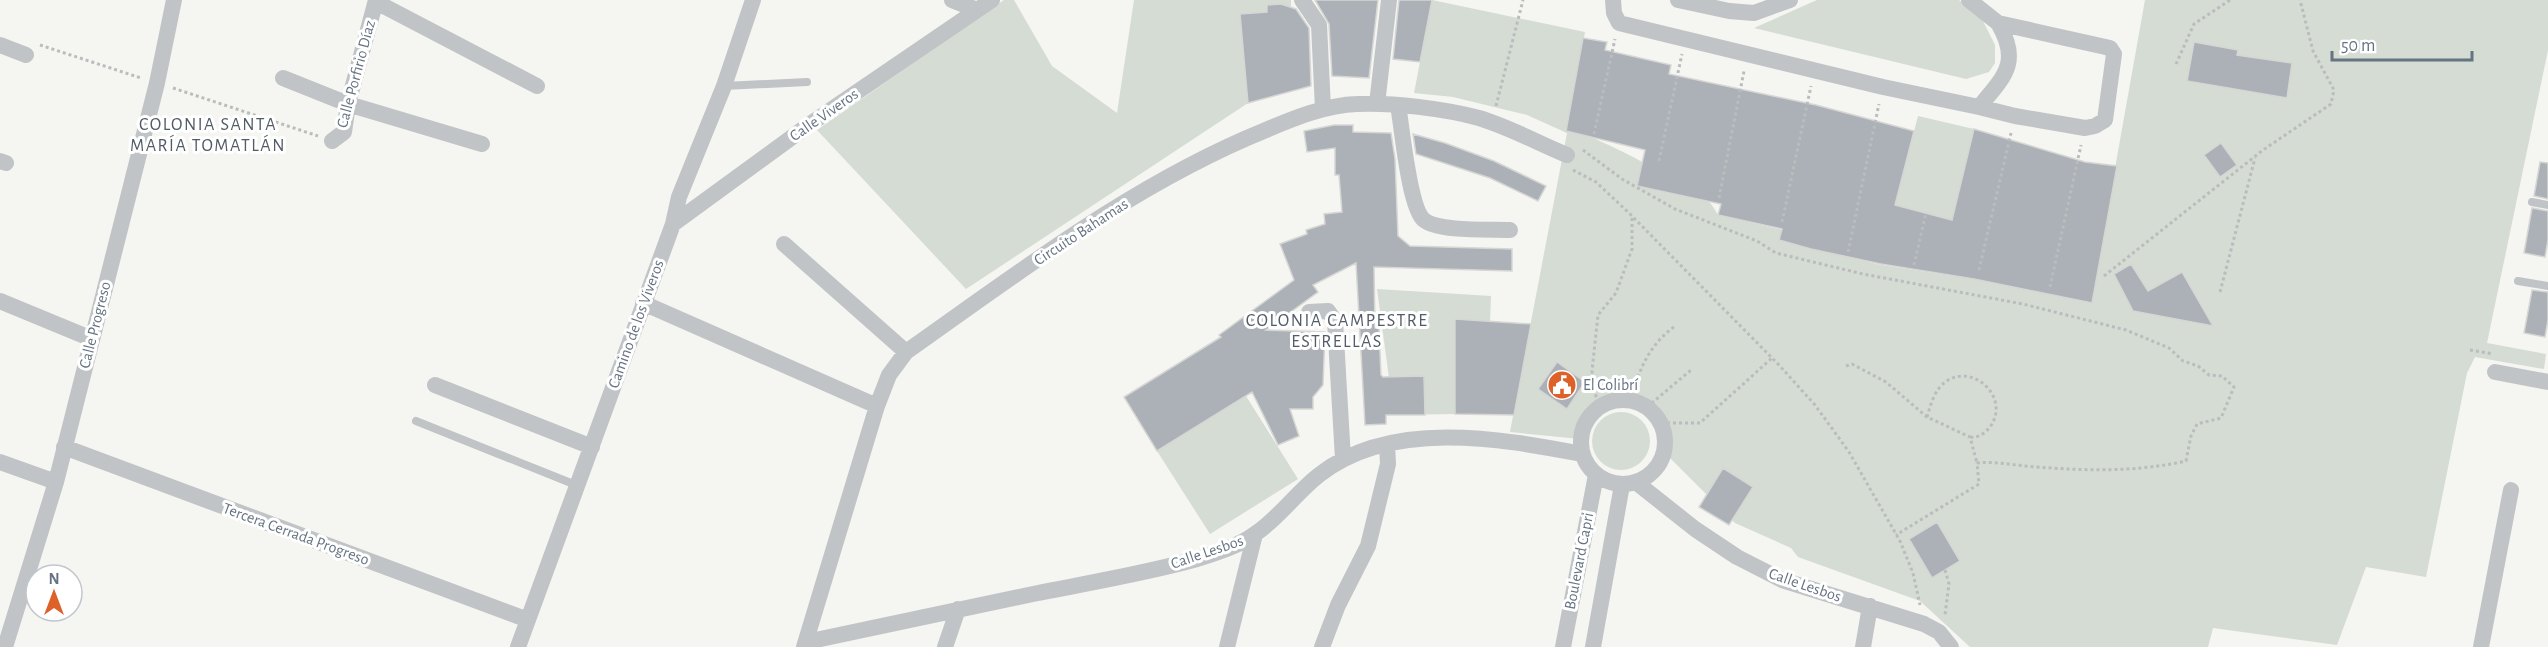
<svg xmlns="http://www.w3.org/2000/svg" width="2548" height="647" viewBox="0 0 2548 647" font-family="'Alegreya Sans',sans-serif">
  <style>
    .green { fill: #d5dcd3 }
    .building { fill: #abb1b7; stroke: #d6d6d4; stroke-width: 1.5 }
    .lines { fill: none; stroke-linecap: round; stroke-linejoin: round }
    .path { stroke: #babcbe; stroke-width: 3; stroke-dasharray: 3 3; stroke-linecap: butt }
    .service { stroke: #c0c4c7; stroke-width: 8 }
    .minor { stroke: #c0c4c7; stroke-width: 16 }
    .labels { text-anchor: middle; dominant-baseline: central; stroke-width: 6; stroke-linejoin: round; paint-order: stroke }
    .street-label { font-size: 16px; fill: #657382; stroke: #fff }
    .poi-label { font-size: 16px; fill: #657382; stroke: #fff; text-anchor: start }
    .neighbourhood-label { font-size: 18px; letter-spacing: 1.5px; fill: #525c67; stroke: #fff }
  </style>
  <rect width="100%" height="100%" fill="#f5f5f1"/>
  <path class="green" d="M1004,0H1014L1052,66L1117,113L1134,0H1291V10L1267,12L1248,103L966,289L817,130Z
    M1432,0L1585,32L1566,131C1582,126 1687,185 1707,200C1712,204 1715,210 1718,215L1782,230L1779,240L1881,265L1979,280L2091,303L2145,0H2548V50L2487,343L2546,354L2544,369L2475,357L2467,373L2426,577L2366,567L2337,645L2213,628L2208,647H1970L1920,601L1798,557L1791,548L1735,523L1666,454C1671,390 1596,379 1580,439L1510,432L1567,133L1527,115L1453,97L1414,93Z
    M1817,0H1959L1982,19L1995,45V63L1989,72L1966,79L1754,28Z
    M1918,116L1974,129L1952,220L1895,205Z
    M1377,289L1491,296L1490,322L1455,319V414L1394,415Z
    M1246,396L1298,479L1210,534L1157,451Z
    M1592 441a29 29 0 1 1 58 0a29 29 0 1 1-58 0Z"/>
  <path class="building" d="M1315,0H1378L1369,78L1332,76L1329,24Z
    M1399,0H1432L1420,62L1393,59Z
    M1281,4L1296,9L1309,28L1311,86L1248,103L1240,14L1267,12V5Z
    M1583,38L1607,42L1605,50L1671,65L1669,74L1816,105L1914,131L1895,205L1952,220L1974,129L2085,162L2117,166L2092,303L1974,279L1881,264L1811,249L1779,240L1782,229L1718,215L1721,204L1637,186L1645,150L1566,131Z
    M2194,42L2238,50L2237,55L2292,63L2287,98L2187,81Z
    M1334,125H1353V132L1391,133L1395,159L1398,236L1410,246L1512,249V271L1374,267L1375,328H1379L1381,375L1383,377L1424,376L1425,415H1386V424L1365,425L1356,263L1313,285L1318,292L1266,330L1325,332L1323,385L1313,397V409H1290L1299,436L1278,445L1252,392L1157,451L1124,397L1221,337L1219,335L1294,280L1280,244L1307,234L1306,230L1325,224L1324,214L1342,212L1339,175H1335V148L1307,152L1304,131Z
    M1413,134L1445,143L1494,161L1546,186L1538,201L1490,178L1416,154Z
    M2221,143L2237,165L2220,177L2204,155Z
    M2540,162L2548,163V199L2534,196Z
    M2532,208L2548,211V240L2545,257L2524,253Z
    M2131,264L2148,291L2182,272L2213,326L2133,311L2114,274Z
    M2532,290L2548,292V320L2545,337L2524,333Z
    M1455,319L1531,324L1514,415L1455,414Z
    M1557,362L1585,382L1567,409L1538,389Z
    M1723,468L1753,487L1729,525L1699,507Z
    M1937,522L1960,561L1932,578L1909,539Z"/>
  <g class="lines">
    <path class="path" d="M40,45L141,78
      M2176,64L2194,24L2230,0
      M173,88L318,136
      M1496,106L1523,0
      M1594,134L1615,39
      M1583,150L1622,179L1675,209L1757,241L1776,253L1863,274L2023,304L2126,330L2169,348L2183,361L2198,366L2209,375L2222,376L2234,387L2221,418L2197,424L2191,436L2186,461C2136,472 2088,471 2037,467C2017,466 1998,461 1977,463L1979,484L1896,535
      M1659,161L1682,54
      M1573,170L1596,182L1629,213L1779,365L1815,405L1849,452L1900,541L1913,573L1920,605
      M1719,198L1744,71
      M1782,222L1811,86
      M1848,252L1879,104
      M1914,265L1926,213
      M1979,270L2011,133
      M2104,276L2263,150L2331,104L2334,90L2313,51L2300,0
      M2050,287L2081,145
      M2220,292L2255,158
      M2470,350L2493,354
      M1846,366L1852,364L1886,382L1927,417L1970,437L1977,463
      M1630,400C1640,369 1648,346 1675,326
      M1647,407L1691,370
      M1598,409L1592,371L1598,315L1616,293L1632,249V218
      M1927,417C1930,407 1933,395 1940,387C1966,357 2013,395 1990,427C1985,433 1979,438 1970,437
      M1661,423H1700L1772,358
      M1945,570L1949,584L1945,615"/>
    <path class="service" d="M724,86L807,82
      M2532,202L2548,205
      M2518,281L2548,286
      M416,421L576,485"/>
    <path class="minor" d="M952,0L977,10
      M1302,0L1319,25L1323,109
      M1613,0L1614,13L1619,23L1883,87L1979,107L2015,116L2085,128L2095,126L2105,120L2114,54L2110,48L1998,23L1969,0
      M1678,0L1729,11L1754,13L1790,0
      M376,2L537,86
      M0,45L26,55
      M283,78L348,104L482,144
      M1377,104L1389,0
      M1398,105C1402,127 1409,208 1424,220C1439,232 1491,229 1510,230
      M1979,107C2005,76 2021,62 1998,23
      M332,141L344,132L348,104L376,0
      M0,161L6,163
      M673,224L810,124L992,0
      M784,244L906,352
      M0,301L92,339
      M643,303L877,406
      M1309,312L1328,311L1335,321L1343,459
      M2495,372L2548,382
      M435,385L592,447
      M1581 442a42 42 0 1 1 84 0a42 42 0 1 1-84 0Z
      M64,447L528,620
      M0,462L56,482
      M1637,483L1695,529L1737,557L1782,580L1924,624L1939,632L1951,647
      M806,642C881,626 957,610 1033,594C1087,583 1143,574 1197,559C1216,553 1239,546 1255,534C1279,518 1296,493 1319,475C1390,419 1499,438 1582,454
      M5,647L56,482L157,83L174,0
      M518,647L673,224L679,197L724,86L753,0
      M804,647L877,406L889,375L906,352C1021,271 1135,183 1266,130C1294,118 1326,105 1357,104C1391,102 1446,109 1479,118C1509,127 1538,143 1567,155
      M945,647L958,609
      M1227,647L1255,534
      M1322,647L1338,605L1368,546L1388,464L1387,444
      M1563,647L1596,475
      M1593,647L1622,485
      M1863,647L1870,606
      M2481,647L2511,490"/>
  </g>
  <defs>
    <g id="civic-disc" transform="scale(1.5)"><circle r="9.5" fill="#de6129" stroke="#fff"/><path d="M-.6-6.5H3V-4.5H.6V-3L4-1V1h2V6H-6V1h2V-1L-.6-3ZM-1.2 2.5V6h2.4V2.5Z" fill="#fff"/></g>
  </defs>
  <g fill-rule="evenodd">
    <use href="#civic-disc" x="1562" y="385"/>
  </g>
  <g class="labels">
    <g class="street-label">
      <text transform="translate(356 74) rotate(-75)">Calle Porfirio Díaz</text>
      <text transform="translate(824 115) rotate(-35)">Calle Viveros</text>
      <text transform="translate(1081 232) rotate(-33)">Circuito Bahamas</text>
      <text transform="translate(636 324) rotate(-70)">Camino de los Viveros</text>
      <text transform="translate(95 325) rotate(-76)">Calle Progreso</text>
      <text transform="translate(296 534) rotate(20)">Tercera Cerrada Progreso</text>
      <text transform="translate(1207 552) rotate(-19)">Calle Lesbos</text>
      <text transform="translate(1579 561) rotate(-79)">Boulevard Capri</text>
      <text transform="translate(1805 585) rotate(19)">Calle Lesbos</text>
    </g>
    <g class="poi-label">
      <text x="1583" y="385">El Colibrí</text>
    </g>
    <g class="neighbourhood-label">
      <text x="208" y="125">COLONIA SANTA<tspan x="208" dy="21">MARÍA TOMATLÁN</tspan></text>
      <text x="1337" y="321">COLONIA CAMPESTRE<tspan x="1337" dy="21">ESTRELLAS</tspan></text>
    </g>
  </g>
  <g transform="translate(54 593)"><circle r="28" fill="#ffffff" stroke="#c1c7cd" stroke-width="1.5"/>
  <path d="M0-4.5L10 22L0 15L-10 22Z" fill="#de6129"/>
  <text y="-9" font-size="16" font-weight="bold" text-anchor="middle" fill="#657382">N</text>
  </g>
  <path d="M2332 51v9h140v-9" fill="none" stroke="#657382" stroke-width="3"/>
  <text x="2341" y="51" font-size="18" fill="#657382" stroke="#ffffff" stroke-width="4.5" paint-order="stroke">50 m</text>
</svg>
